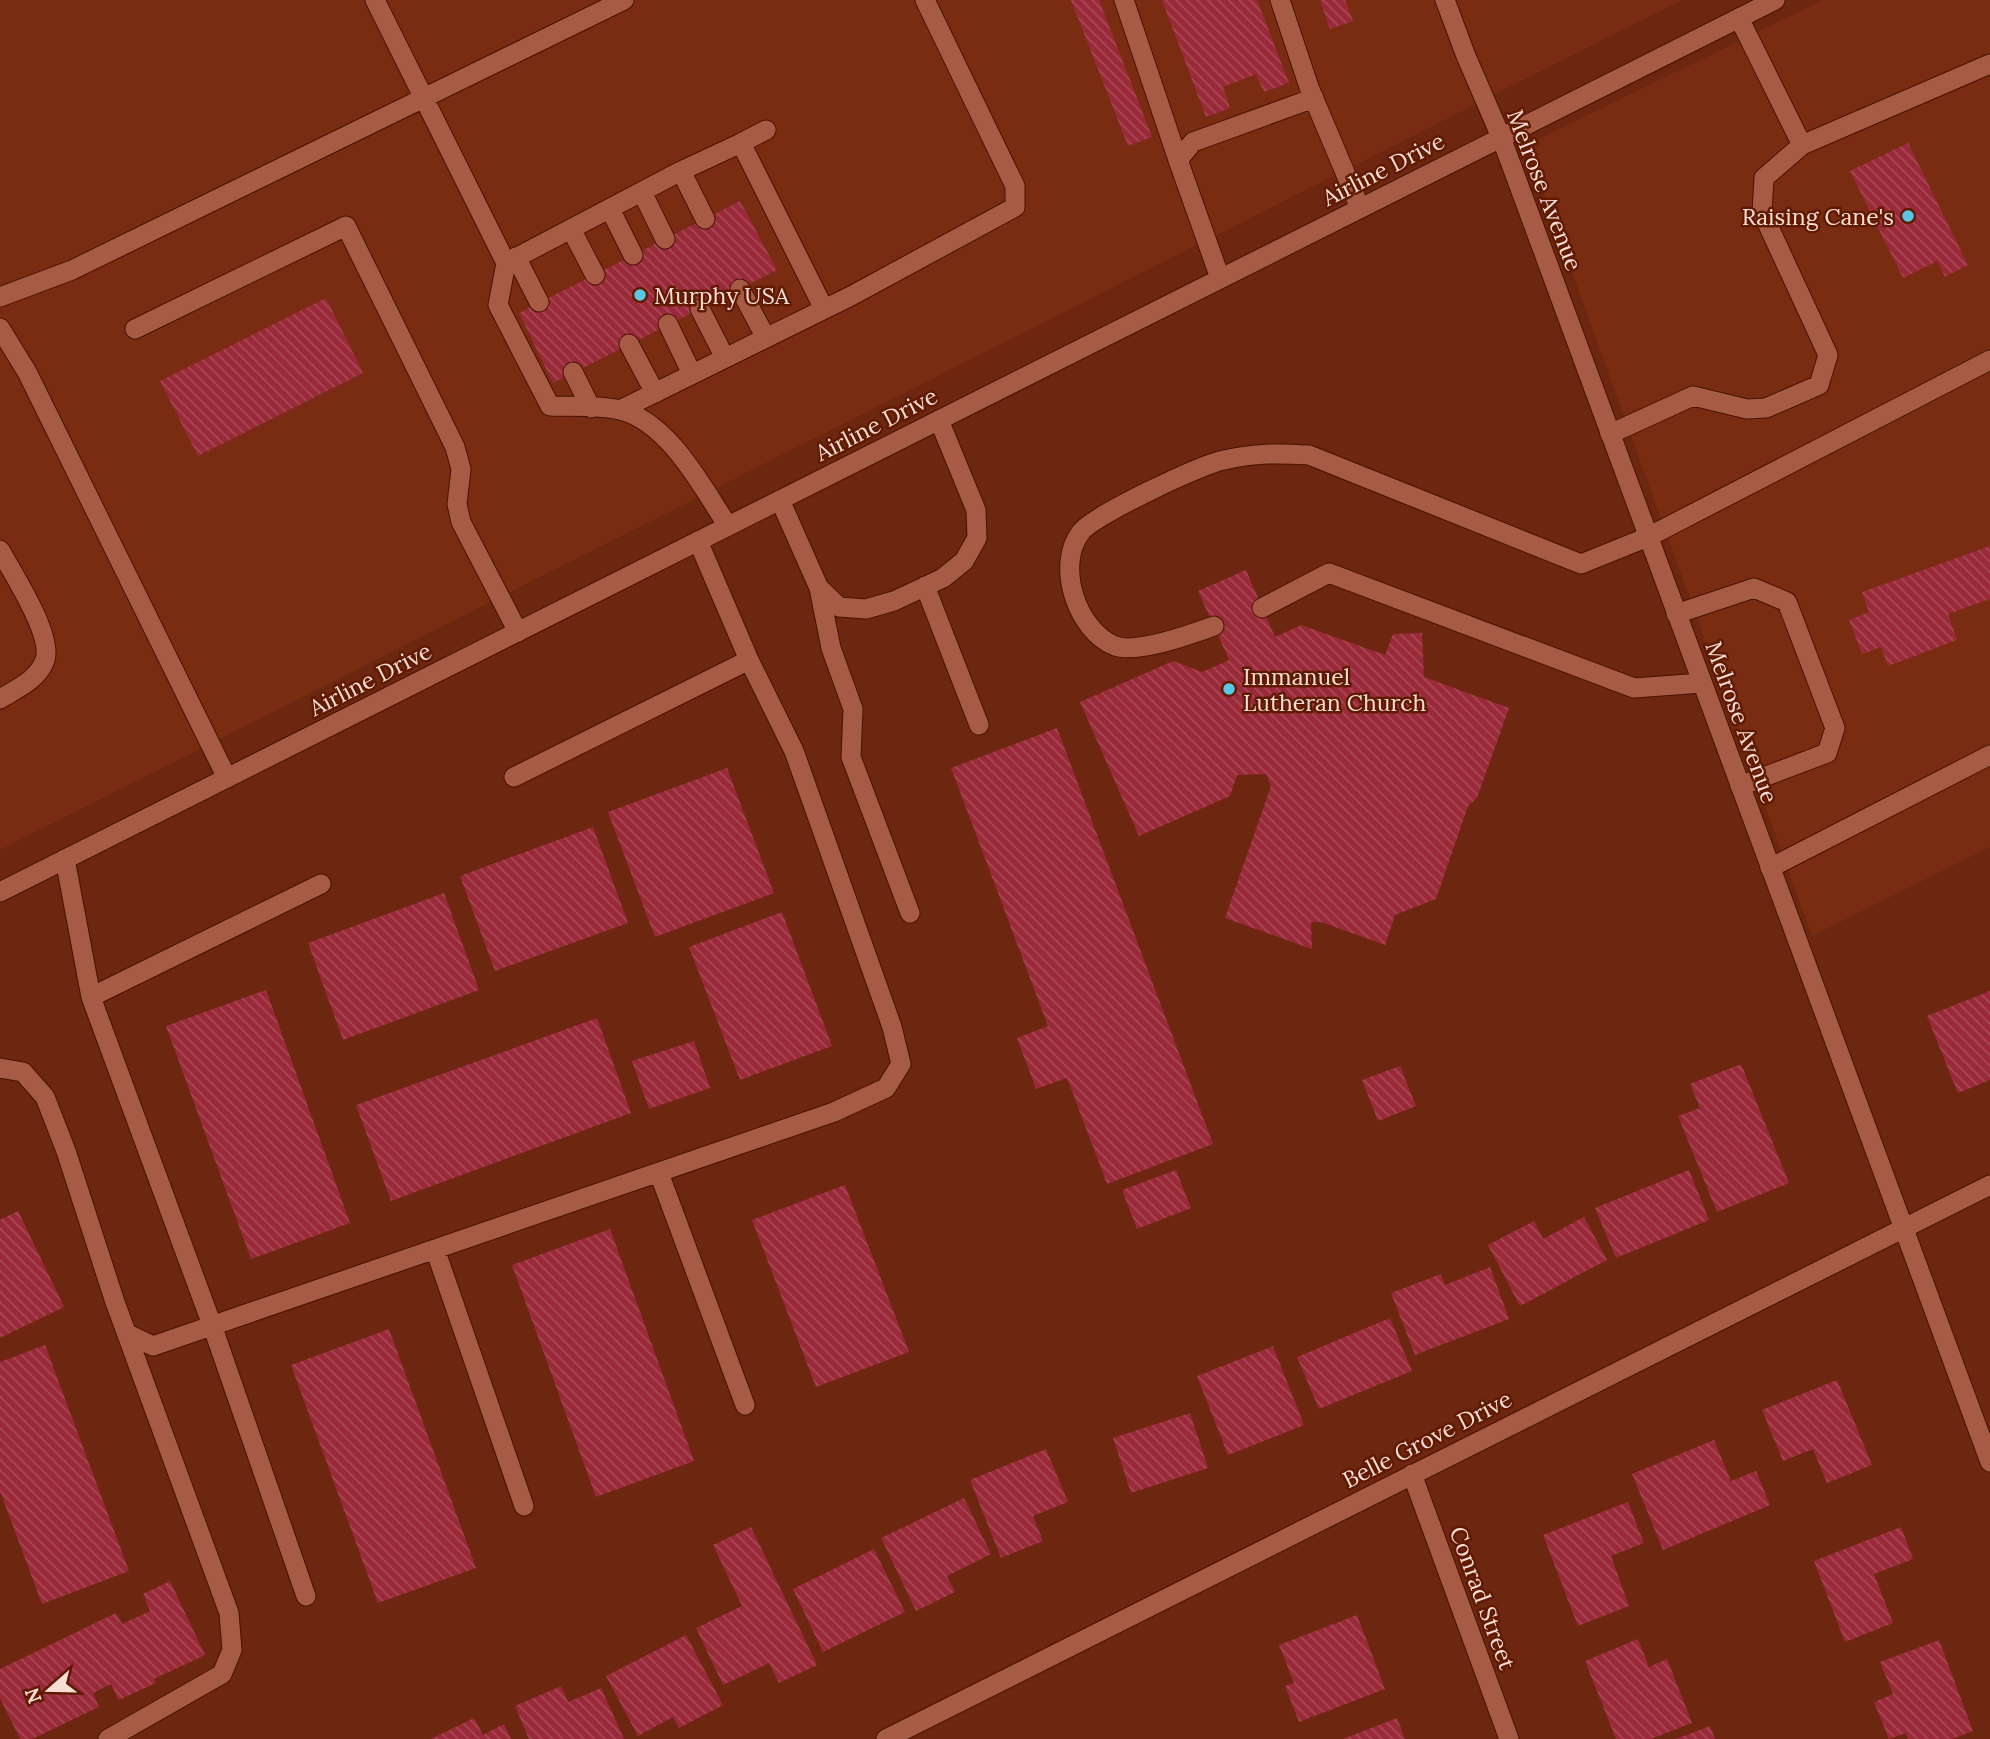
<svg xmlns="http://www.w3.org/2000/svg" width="1990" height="1739" viewBox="0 0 1990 1739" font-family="Lora,serif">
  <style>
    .built { fill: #7a2c12 }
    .building { fill: url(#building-back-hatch) }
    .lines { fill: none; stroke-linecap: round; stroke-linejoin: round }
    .service-casing { stroke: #471202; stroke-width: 21 }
    .minor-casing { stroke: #471202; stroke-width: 21 }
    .secondary-casing { stroke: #471202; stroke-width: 21 }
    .service { stroke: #a85b44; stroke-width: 19 }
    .minor { stroke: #a85b44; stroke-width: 19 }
    .secondary { stroke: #a85b44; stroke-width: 19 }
    .poi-dot { fill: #59c8e5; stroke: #611a02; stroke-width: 2.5 }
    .labels { text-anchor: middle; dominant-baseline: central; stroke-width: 5; stroke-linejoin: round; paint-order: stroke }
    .street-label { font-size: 23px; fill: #f9ded6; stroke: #611a02 }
    .poi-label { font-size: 23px; fill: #f9ded6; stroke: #611a02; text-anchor: start }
  </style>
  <defs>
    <pattern id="building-back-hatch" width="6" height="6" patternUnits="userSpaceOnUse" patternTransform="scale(1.75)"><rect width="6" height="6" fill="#9a2a3a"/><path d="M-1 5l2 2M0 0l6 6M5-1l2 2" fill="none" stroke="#a94856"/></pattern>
  </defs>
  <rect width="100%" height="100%" fill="#6d260f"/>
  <path class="built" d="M0,0H1682L0,850Z
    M1823,0H1990V847L1812,936L1526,145Z"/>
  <path class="building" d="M1071,0H1099L1152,137L1128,146Z
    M1162,0H1257L1289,83L1264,92L1256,74L1223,87L1230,108L1206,117Z
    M1320,0H1345L1353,21L1330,29Z
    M1908,143L1968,265L1945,277L1937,261L1903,278L1850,171Z
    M740,201L777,270L553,383L519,313Z
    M326,298L363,373L198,456L160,381Z
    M1990,546V599L1948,614L1957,640L1888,666L1881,647L1862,654L1849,620L1869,612L1862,592Z
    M1246,570L1275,637L1301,625L1385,655L1393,634L1422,633L1424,677L1509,708L1477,798L1468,806L1436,899L1395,915L1385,945L1321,922H1311L1312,949L1225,918L1271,786L1266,774L1237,775L1230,796L1139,836L1080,702L1173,661L1202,672L1229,660L1198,591Z
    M1057,728L1213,1144L1107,1184L1067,1078L1036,1089L1017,1038L1048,1026L951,768Z
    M727,768L774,893L655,937L608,812Z
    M593,827L628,923L495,971L460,876Z
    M444,893L479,990L343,1040L308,943Z
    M782,912L832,1046L740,1080L689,947Z
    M266,990L350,1223L251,1259L166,1026Z
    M1990,991V1080L1958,1093L1927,1016Z
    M597,1018L631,1113L391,1201L356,1105Z
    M694,1041L710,1088L649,1109L632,1061Z
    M1741,1064L1789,1183L1717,1212L1678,1116L1700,1108L1690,1084Z
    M1400,1066L1416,1106L1378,1121L1362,1080Z
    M1176,1170L1191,1208L1137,1229L1122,1190Z
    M1689,1170L1709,1220L1616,1258L1595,1208Z
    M845,1185L909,1352L816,1387L752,1220Z
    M18,1211L64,1307L0,1338V1220Z
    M1584,1217L1607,1260L1520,1306L1488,1245L1534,1221L1543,1239Z
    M610,1229L694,1461L596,1497L512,1265Z
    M1490,1267L1509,1319L1415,1355L1391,1293L1441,1274L1445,1285Z
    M1390,1318L1412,1371L1319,1409L1297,1357Z
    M389,1329L476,1568L378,1603L291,1365Z
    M45,1345L129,1571L42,1604L0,1491V1362Z
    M1273,1346L1304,1425L1228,1455L1197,1376Z
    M1837,1380L1872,1465L1827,1483L1813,1449L1783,1461L1762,1410Z
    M1190,1413L1208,1468L1131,1493L1113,1438Z
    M1714,1440L1731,1481L1756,1471L1770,1505L1663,1550L1632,1474Z
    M1046,1449L1068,1502L1033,1516L1043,1541L1001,1558L970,1480Z
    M964,1498L991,1554L947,1576L955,1592L916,1611L881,1538Z
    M1628,1502L1644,1543L1611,1556L1629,1606L1578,1626L1543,1535Z
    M751,1527L817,1665L779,1683L769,1663L723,1685L696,1628L742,1606L713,1545Z
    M1901,1527L1913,1559L1874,1574L1893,1623L1845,1642L1814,1561Z
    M874,1549L905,1612L823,1652L793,1589Z
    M170,1581L205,1655L154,1679L156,1683L119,1700L111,1684L93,1693L99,1707L32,1739H20L0,1698V1669L116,1613L122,1624L150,1611L143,1594Z
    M1357,1615L1385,1689L1299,1722L1285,1686L1294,1683L1279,1645Z
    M686,1635L723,1705L679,1728L673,1717L638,1736L606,1676Z
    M1638,1639L1649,1667L1667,1659L1692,1723L1651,1739H1616L1585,1661Z
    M1939,1640L1973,1731L1952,1739H1908L1906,1733L1889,1739L1874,1702L1893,1694L1880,1662Z
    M561,1686L568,1702L601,1688L624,1739H529L515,1706Z
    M474,1718L483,1735L504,1724L511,1739H431Z
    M1397,1718L1405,1739H1343Z
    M1710,1726L1715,1739H1676Z"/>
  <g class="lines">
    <g class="service-casing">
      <path id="service" d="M375,0L506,263L498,305L550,406C572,407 598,405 620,410C669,422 702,487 728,526
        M1124,0L1178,160
        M1280,0L1309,87L1360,208
        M741,143L766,130
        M1802,145L1990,64
        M681,171L705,219
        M642,192L665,239
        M610,209L633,255
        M571,229L595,275
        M516,257L539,302
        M506,263L681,171L741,143L824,309
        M1220,278L1178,160L1193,142L1314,98
        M740,289L766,338
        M0,297L72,270L624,0
        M700,309L725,358
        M668,324L692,374
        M0,328L27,372L227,778
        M135,329L346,226L455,447L461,469L457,504L461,522L518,632
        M629,344L655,393
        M573,372L591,408
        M620,410L851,296L1015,207V186L925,0
        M1610,434L1693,396L1747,409L1766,408L1819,385L1828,355L1762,212L1764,178L1802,145L1739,18
        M780,500L819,588L839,607L866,609L894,601L943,578L964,561L977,538L976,510L939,420
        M0,550C13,574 53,635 45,660C38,680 16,689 0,699
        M925,586L979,725
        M819,588L831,648L853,709L851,757L910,913
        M1262,608L1329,573L1634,688L1702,683
        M1676,614L1754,588L1787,602L1835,728L1827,753L1740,786
        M1214,626C1192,634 1137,654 1115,646C1077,631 1055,565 1081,532C1094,515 1202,464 1224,460C1256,453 1277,453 1309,455L1581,564L1648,537L1990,360
        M514,777L749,660
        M65,859L91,997L212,1325L306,1596
        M1770,868L1990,755
        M91,997L321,884
        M0,1068L23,1072L45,1097L66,1151L115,1302L229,1613L232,1650L222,1674L108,1739
        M659,1173L745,1405
        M435,1249L524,1506
        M128,1334L153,1346L834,1112L886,1088L901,1064L892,1027L794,751L749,660L698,541"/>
    </g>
    <g class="minor-casing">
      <path id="minor" d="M1445,0L1466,56L1501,137L1990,1462
        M1412,1474L1509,1739
        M886,1739L1990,1185"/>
    </g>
    <g class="secondary-casing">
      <path id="secondary" d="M0,892L1775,0"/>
    </g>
    <use href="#service" class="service"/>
    <use href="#minor" class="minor"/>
    <use href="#secondary" class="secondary"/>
  </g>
  <g class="poi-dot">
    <circle cx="1908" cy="216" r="7"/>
    <circle cx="640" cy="295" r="7"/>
    <circle cx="1229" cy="689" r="7"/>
  </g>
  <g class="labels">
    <g class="street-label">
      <text transform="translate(1383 169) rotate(-27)">Airline Drive</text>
      <text transform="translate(1545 190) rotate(69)">Melrose Avenue</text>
      <text transform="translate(876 424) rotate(-27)">Airline Drive</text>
      <text transform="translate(370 679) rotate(-27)">Airline Drive</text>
      <text transform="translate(1742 722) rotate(70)">Melrose Avenue</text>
      <text transform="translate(1427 1439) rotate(-27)">Belle Grove Drive</text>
      <text transform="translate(1483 1598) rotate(70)">Conrad Street</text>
    </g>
    <g class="poi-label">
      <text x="1894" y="216" text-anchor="end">Raising Cane's</text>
      <text x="654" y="295">Murphy USA</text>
      <text x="1243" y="676">Immanuel<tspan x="1243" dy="26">Lutheran Church</tspan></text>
    </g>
  </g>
  <g transform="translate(49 1690) rotate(250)" stroke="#611a02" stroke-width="5" paint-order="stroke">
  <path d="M0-5L12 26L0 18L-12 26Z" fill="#f9ded6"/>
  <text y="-10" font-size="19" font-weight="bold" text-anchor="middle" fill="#f9ded6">N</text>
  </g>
</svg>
